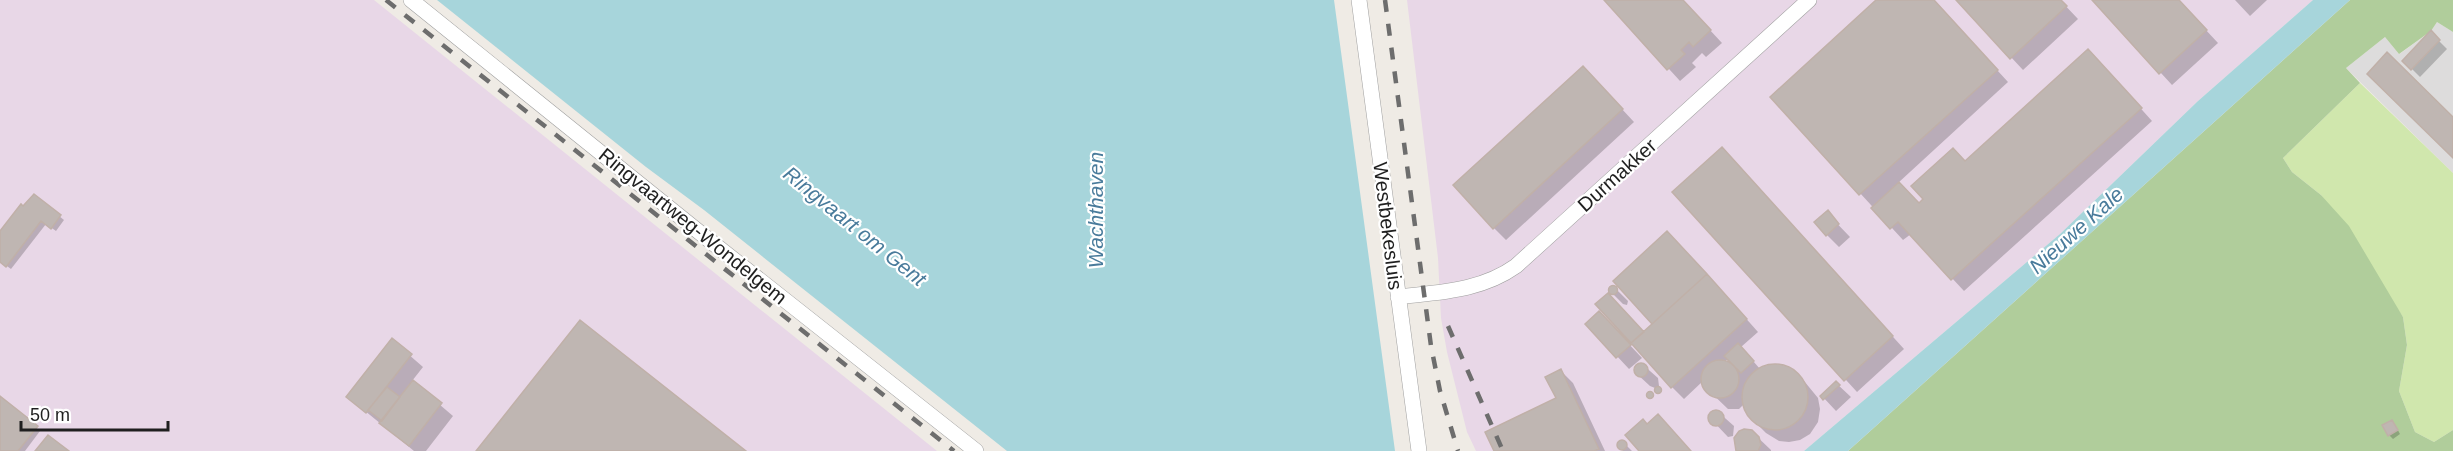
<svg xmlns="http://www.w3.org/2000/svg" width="2453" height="451" viewBox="0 0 2453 451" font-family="Helvetica,sans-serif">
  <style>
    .residential { fill: #dddcdc }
    .industrial { fill: #e8d7e7 }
    .grass { fill: #d0e7ad }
    .forest { fill: #b0cd9b }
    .water { fill: #a7d5db }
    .shadow { fill: #0003; fill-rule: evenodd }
    .building { fill: #bfb6b2; stroke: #c0b0a8; stroke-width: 1.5 }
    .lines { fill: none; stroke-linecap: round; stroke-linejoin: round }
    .minor-casing { stroke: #a0a0a0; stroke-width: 16 }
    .minor { stroke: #fff; stroke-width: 15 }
    .rail { stroke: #6d6d6d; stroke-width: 4.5; stroke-dasharray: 12 12; stroke-linecap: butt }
    .labels { text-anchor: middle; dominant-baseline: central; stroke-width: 4.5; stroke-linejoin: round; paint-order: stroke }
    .street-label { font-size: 20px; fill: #1f1f1f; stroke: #fff }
    .water-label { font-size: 21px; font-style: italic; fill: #497b9b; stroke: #fff }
  </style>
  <rect width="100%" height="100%" fill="#efebe5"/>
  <path class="residential" d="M2437,22L2453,32V173L2346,68L2385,37L2399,54L2401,53L2431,31Z"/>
  <path class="industrial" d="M0,0H374L937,451H0Z
    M1407,0H2313L2198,101L2060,234L1804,451H1476L1467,432L1447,352L1441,318L1438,258Z"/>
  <path class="grass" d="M2360,83L2453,173V430L2434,442L2415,432L2399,391L2407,345L2403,317L2321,195L2292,172L2283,158Z"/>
  <path class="forest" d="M2350,0H2453V32L2437,22L2431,31L2399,54L2385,37L2346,68L2360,83L2283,158L2292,172L2321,195L2349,226L2403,317L2407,345L2399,391L2415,432L2434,442L2453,430V451H1848Z"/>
  <path class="water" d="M437,0H1334L1395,451H1007L704,210L646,167Z
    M2313,0H2350L1848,451H1804L2060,234L2198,101Z"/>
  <path class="shadow" d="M1606,0H1682L1722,43L1706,57L1702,53L1692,63L1696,67L1680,81Z
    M1878,0H1933L2008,82L1898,183L1919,205L1966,163L2100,63L2152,121L1964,291L1911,234L1903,240L1892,228L1772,97Z
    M1958,0H2060L2078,19L2023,70Z
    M2094,0H2178L2218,43L2172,85Z
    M2235,0H2267L2250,16Z
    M2431,33L2447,49L2420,77L2404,61Z
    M1595,80L1634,122L1506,240L1494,228Z
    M1734,161L1904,349L1857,392L1675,193Z
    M34,196L64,220L56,231L46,224L11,269L0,261V233Z
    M1827,213L1850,237L1839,247L1827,235Z
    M1611,288L1616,289L1628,301L1627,305L1623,304L1611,292Z
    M1719,288L1758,332L1741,347L1760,369L1775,365L1785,367L1800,376L1818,398L1820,409L1818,422L1810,434L1800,440L1789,442L1779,441L1766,433L1754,421L1744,404L1739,409H1728L1705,387L1703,381L1684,399L1672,387L1644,334ZM1728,359L1736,367L1722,364Z
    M1587,324L1611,325L1642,358L1629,369Z
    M392,340L423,367L412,381L453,416L426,451H414L348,397Z
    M1642,364L1658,378L1659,386L1655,388L1650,386L1637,374V366Z
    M1561,371L1573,383L1605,451H1496L1558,399Z
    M1836,383L1851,397L1836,411L1822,396Z
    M0,398L40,431L25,451H0Z
    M1717,411L1734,426L1733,436L1728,437L1710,418L1711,414Z
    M2395,425L2400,434L2393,439L2389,435Z
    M1751,431L1771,450V451H1740Z
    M1620,442H1623L1632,451H1623L1619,447Z"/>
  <path class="building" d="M1604,0H1683L1711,30L1693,47L1689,42L1681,50L1685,54L1667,70Z
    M1876,0H1934L1998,70L1859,195L1770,97Z
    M1956,0H2061L2067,6L2010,59Z
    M2092,0H2179L2207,30L2159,74Z
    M2431,30L2440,40L2411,70L2402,61Z
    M2088,49L2142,108L1951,280L1898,222L1890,229L1871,208L1899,182L1919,203L1923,199L1911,186L1953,148L1965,161Z
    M2387,52L2453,117V158L2367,74Z
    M1583,66L1623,109L1493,229L1453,185Z
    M1722,147L1893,336L1844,381L1672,192Z
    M34,194L61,215L51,229L41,221L6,267L0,262V231L21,204L23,206Z
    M1828,210L1839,224L1826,236L1814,222Z
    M1667,231L1707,274L1652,324L1613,281Z
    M1707,274L1747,319L1671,388L1631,343Z
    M1608.5 290a4.5 4.5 0 1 1 9 0a4.5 4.5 0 1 1-9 0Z
    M1608,293L1644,332L1631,343L1595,304Z
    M1599,311L1631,345L1616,358L1585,324Z
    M580,320L746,451H476Z
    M392,338L412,354L366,413L346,397Z
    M1738,343L1754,361L1741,373L1724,356Z
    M1701 379a19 19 0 1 1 38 0a19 19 0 1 1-38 0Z
    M1634 370a7 7 0 1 1 14 0a7 7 0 1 1-14 0Z
    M1742 397a33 33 0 1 1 66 0a33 33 0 1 1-66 0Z
    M1561,369L1599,449L1594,451H1494L1485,432L1556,398L1545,377Z
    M413,380L442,403L409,446L379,423Z
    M1836,381L1840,385L1823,400L1820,396Z
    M1654.5 390a3.5 3.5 0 1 1 7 0a3.5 3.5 0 1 1-7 0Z
    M387,387L400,397L382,421L368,410Z
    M1646.5 395a3.5 3.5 0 1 1 7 0a3.5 3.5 0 1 1-7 0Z
    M0,396L38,426L18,451H0Z
    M1708 418a8 8 0 1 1 16 0a8 8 0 1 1-16 0Z
    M1658,414L1691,451H1639L1625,435L1643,419L1647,424Z
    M2392,420L2398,430L2388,436L2382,425Z
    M1744,429L1752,430L1759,437L1761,445L1758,451H1736L1734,438L1739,431Z
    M48,435L69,451H35Z
    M1617 445a5 5 0 1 1 10 0a5 5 0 1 1-10 0Z"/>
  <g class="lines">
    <g class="minor-casing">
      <path id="minor" d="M411,0L709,240L976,451
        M1359,0L1419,451
        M1398,297C1440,292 1481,291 1516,266L1809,0"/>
    </g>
    <use href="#minor" class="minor"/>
    <path class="rail" d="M386,0L954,451
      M1385,0L1431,346L1440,391L1458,451
      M1448,326L1503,451"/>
  </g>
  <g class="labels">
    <g class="street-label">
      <text transform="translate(1617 175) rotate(-42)">Durmakker</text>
      <text transform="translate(693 226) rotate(39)">Ringvaartweg-Wondelgem</text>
      <text transform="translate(1388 226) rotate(83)">Westbekesluis</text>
    </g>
    <g class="water-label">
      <text transform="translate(1095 210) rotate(-90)">Wachthaven</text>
      <text transform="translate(855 226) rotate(39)">Ringvaart om Gent</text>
      <text transform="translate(2076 230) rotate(-42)">Nieuwe Kale</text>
    </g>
  </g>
  <path d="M21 421v9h147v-9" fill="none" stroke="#1f1f1f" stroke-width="3"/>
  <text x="30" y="421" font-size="18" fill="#1f1f1f" stroke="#ffffff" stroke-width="4.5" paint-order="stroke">50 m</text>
</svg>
